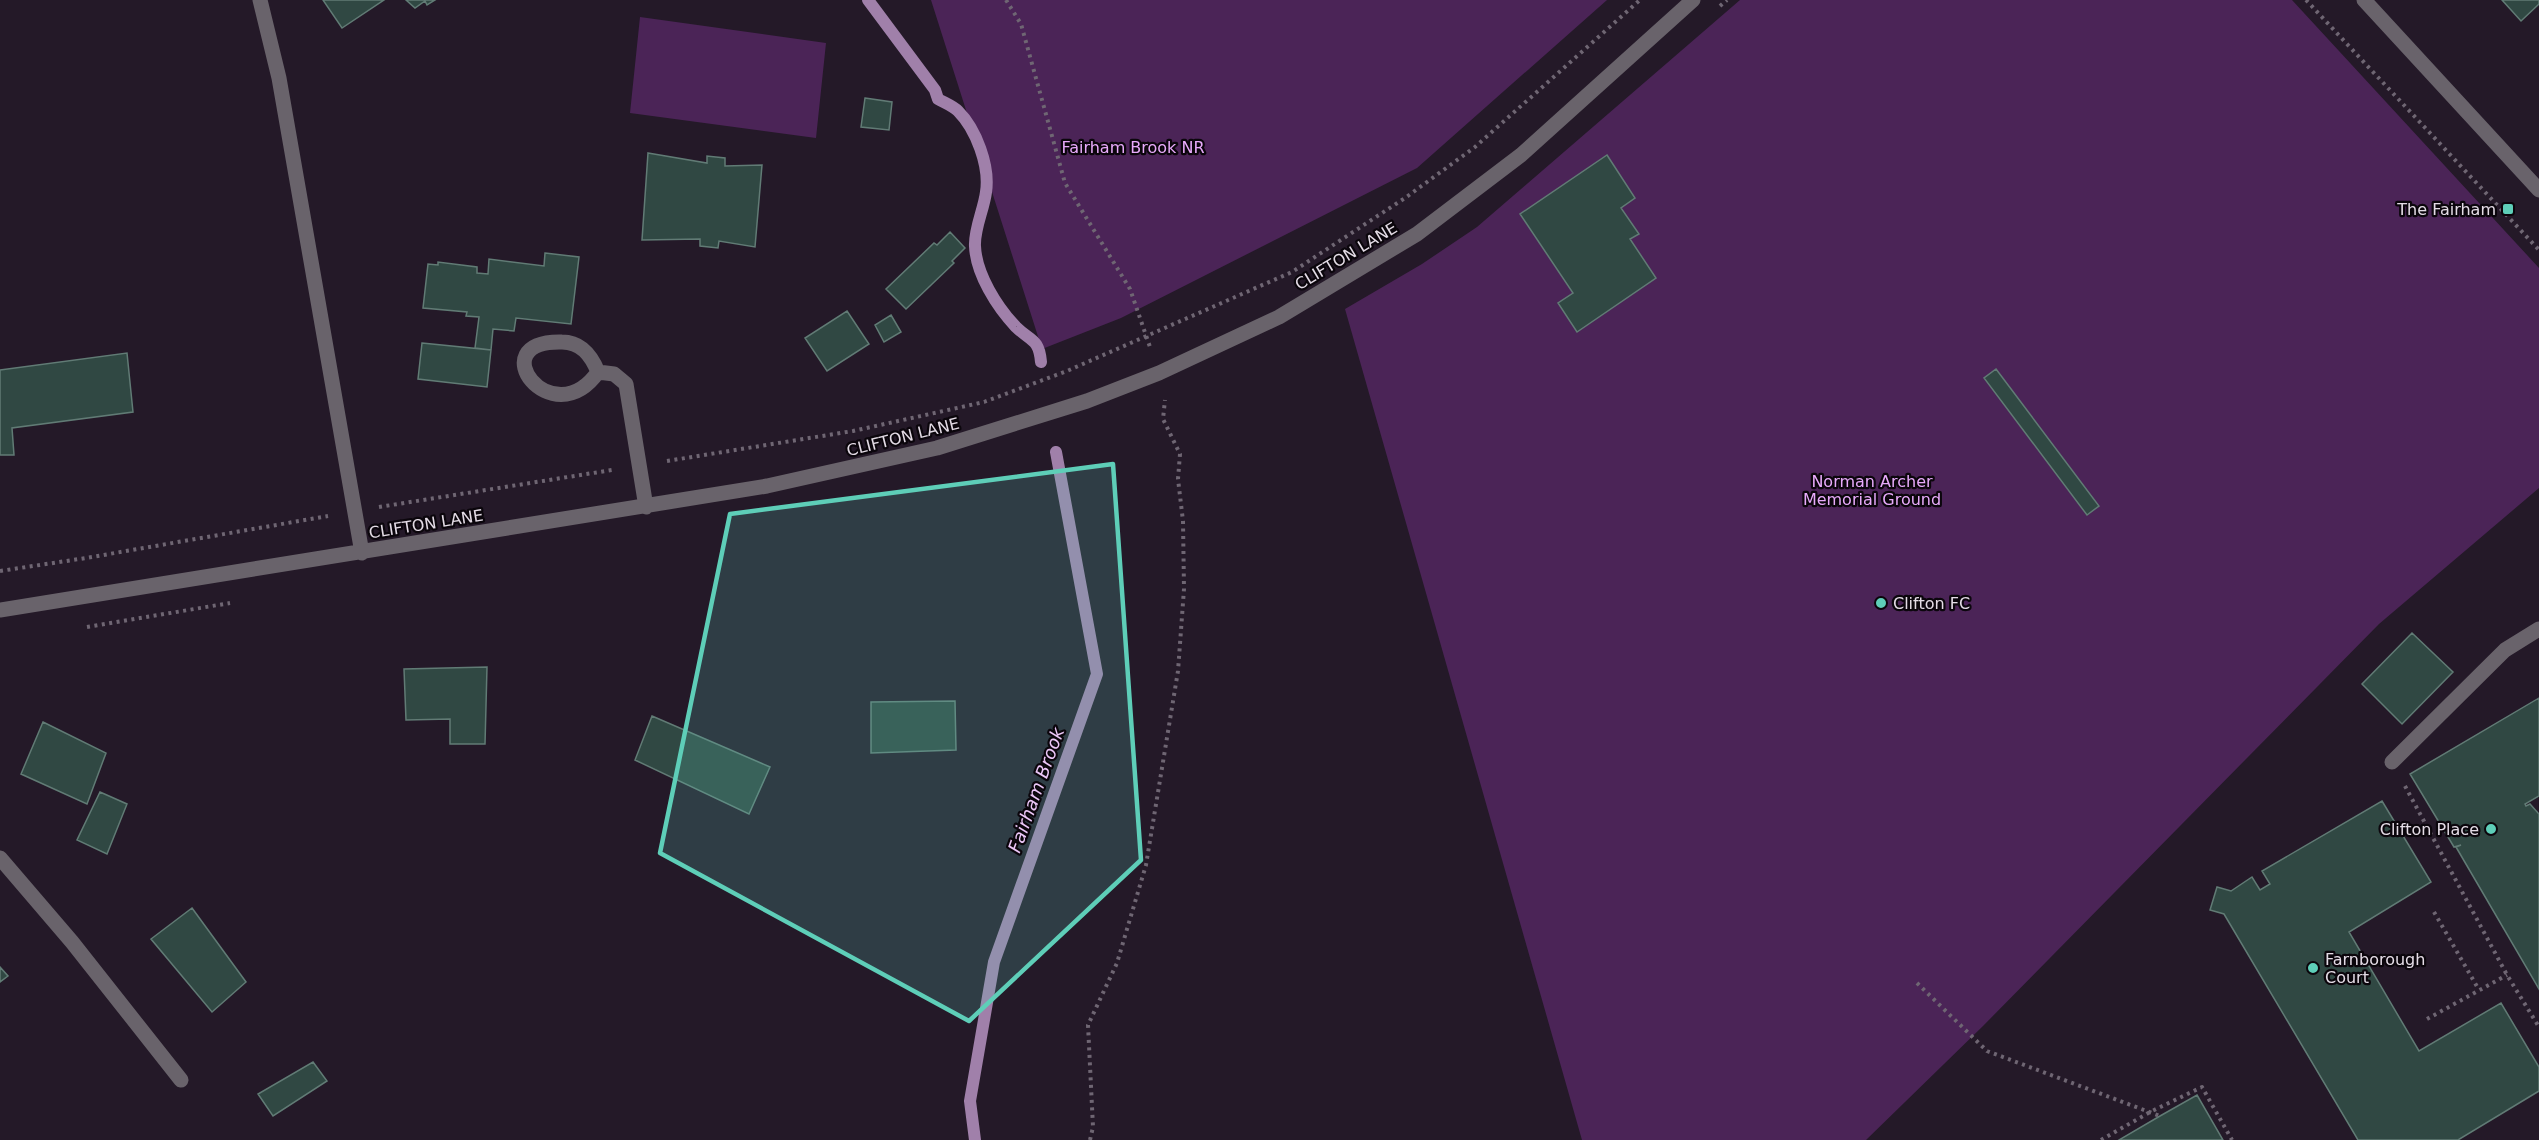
<svg xmlns="http://www.w3.org/2000/svg" width="2539" height="1140" viewBox="0 0 2539 1140" font-family="'DejaVu Sans',sans-serif">
  <style>
    .green { fill: #4b2457 }
    .lines { fill: none; stroke-linecap: round; stroke-linejoin: round }
    .stream { stroke: #a080aa; stroke-width: 12 }
    .building { fill: #304843; stroke: #617b75; stroke-width: 1.5 }
    .path { stroke: #6f6673; stroke-width: 4; stroke-dasharray: 3 4.5; stroke-linecap: butt }
    .minor { stroke: #69636b; stroke-width: 15 }
    .marked { fill: #5eceb8; fill-opacity: 0.2; stroke: #5eceb8; stroke-width: 4.5; stroke-linejoin: round }
    .poi-dot { fill: #5eceb8; stroke: #0b060c; stroke-width: 2 }
    .labels { text-anchor: middle; dominant-baseline: central; stroke-width: 4.5; stroke-linejoin: round; paint-order: stroke }
    .park-label { font-size: 16px; fill: #e8aafb; stroke: #0b060c }
    .poi-label { font-size: 16px; fill: #e4dce6; stroke: #0b060c; text-anchor: end }
    .street-label { font-size: 16px; fill: #e4dce6; stroke: #0b060c }
    .water-label { font-size: 18px; font-style: italic; fill: #ecc7f8; stroke: #0b060c }
  </style>
  <rect width="100%" height="100%" fill="#241928"/>
  <path class="green" d="M931,0H1607L1417,168L1121,318L1042,349Z
    M1740,0H2292L2539,268V488L2379,624L1983,1026L1866,1140H1582L1345,309L1422,264L1477,227Z
    M640,17L826,43L816,138L630,113Z"/>
  <g class="lines">
    <path class="stream" d="M868,0L935,90L938,99C945,103 953,106 958,111C976,129 990,166 986,192C984,209 974,229 975,246C976,274 997,307 1016,327C1030,341 1039,338 1041,362
      M975,1140L970,1101L994,962L1097,674L1056,452"/>
  </g>
  <path class="building" d="M323,0H384L342,28Z
    M406,0H435L427,5L425,1L415,8Z
    M2502,0H2539V4L2521,21Z
    M865,98L892,102L889,130L861,127Z
    M648,153L707,163V156L725,158V166L762,165L755,247L719,241L718,248L700,246V239L642,240Z
    M1607,155L1635,198L1621,208L1639,234L1630,239L1656,278L1577,332L1558,303L1573,293L1520,214Z
    M950,232L965,248L952,261L954,263L906,309L886,289L934,243L937,245Z
    M545,253L579,257L571,324L516,318L514,331L493,329L491,350L475,348L479,317L466,316L467,312L423,308L428,264L438,265V262L477,267V273L488,274L489,259L544,266Z
    M847,311L869,344L827,371L805,338Z
    M891,315L901,332L884,342L875,325Z
    M422,343L491,350L487,387L418,379Z
    M127,353L133,412L12,428L14,455H0V370Z
    M1996,369L2099,506L2087,515L1984,378Z
    M2412,633L2453,672L2402,724L2362,684Z
    M487,667L485,744H450V719L406,720L404,669Z
    M2539,698V796L2525,804L2526,806L2530,804L2539,814V989L2456,847L2461,845L2454,847L2410,774Z
    M955,701L956,750L871,753V702Z
    M652,716L770,767L749,814L635,760Z
    M43,722L106,753L87,804L21,774Z
    M100,792L127,804L107,854L77,840Z
    M2382,801L2431,882L2349,932L2419,1051L2501,1003L2539,1067V1091L2458,1140H2358L2224,914L2210,910L2217,887L2231,891L2252,877L2260,890L2270,884L2262,871Z
    M192,908L246,982L212,1012L151,939Z
    M0,967L8,976L0,982Z
    M313,1062L327,1081L273,1116L258,1094Z
    M2197,1095L2223,1140H2119L2160,1116Z"/>
  <g class="lines">
    <path class="path" d="M1006,0L1021,24L1065,183L1130,289L1150,347
      M2306,0L2539,250
      M1720,6L1727,0
      M667,461L853,431L984,402L1067,371L1292,272L1405,198L1475,147L1640,0
      M379,507L612,470
      M0,571L86,558L328,516
      M87,627L230,603
      M2405,786L2507,975L2539,1027
      M2434,912L2479,990
      M1917,983L1987,1051L2160,1116
      M2427,1019L2507,975
      M1090,1140L1093,1127L1088,1025L1117,963L1146,865L1178,671L1184,589L1183,521L1178,479L1180,454L1163,419L1165,400
      M2101,1140L2150,1112L2202,1087L2232,1140"/>
    <path class="minor" d="M260,0L279,78L362,553
      M2364,0L2539,190
      M598,372C591,355 581,342 562,342C479,340 552,437 598,372L614,374L626,384L646,507
      M0,610L767,486L937,448L1087,401L1159,373L1279,317L1417,234L1521,155L1693,0
      M2392,762L2505,650L2539,629
      M0,858L72,942L181,1080"/>
  </g>
  <path class="marked" d="M1113,464L1141,860L969,1021L660,853L730,514Z"/>
  <g class="poi-dot">
    <rect x="2502" y="203" width="12" height="12" rx="3"/>
    <circle cx="1881" cy="603" r="6"/>
    <circle cx="2491" cy="829" r="6"/>
    <circle cx="2313" cy="968" r="6"/>
  </g>
  <g class="labels">
    <g class="park-label">
      <text x="1133" y="147">Fairham Brook NR</text>
      <text x="1872" y="481">Norman Archer<tspan x="1872" dy="18">Memorial Ground</tspan></text>
    </g>
    <g class="poi-label">
      <text x="2496" y="209">The Fairham</text>
      <text x="1893" y="603" text-anchor="start">Clifton FC</text>
      <text x="2479" y="829">Clifton Place</text>
      <text x="2325" y="959" text-anchor="start">Farnborough<tspan x="2325" dy="18">Court</tspan></text>
    </g>
    <g class="street-label">
      <text transform="translate(1346 256) rotate(-31)">CLIFTON LANE</text>
      <text transform="translate(903 437) rotate(-14)">CLIFTON LANE</text>
      <text transform="translate(426 524) rotate(-9)">CLIFTON LANE</text>
    </g>
    <g class="water-label">
      <text transform="translate(1036 790) rotate(-70)">Fairham Brook</text>
    </g>
  </g>
</svg>
